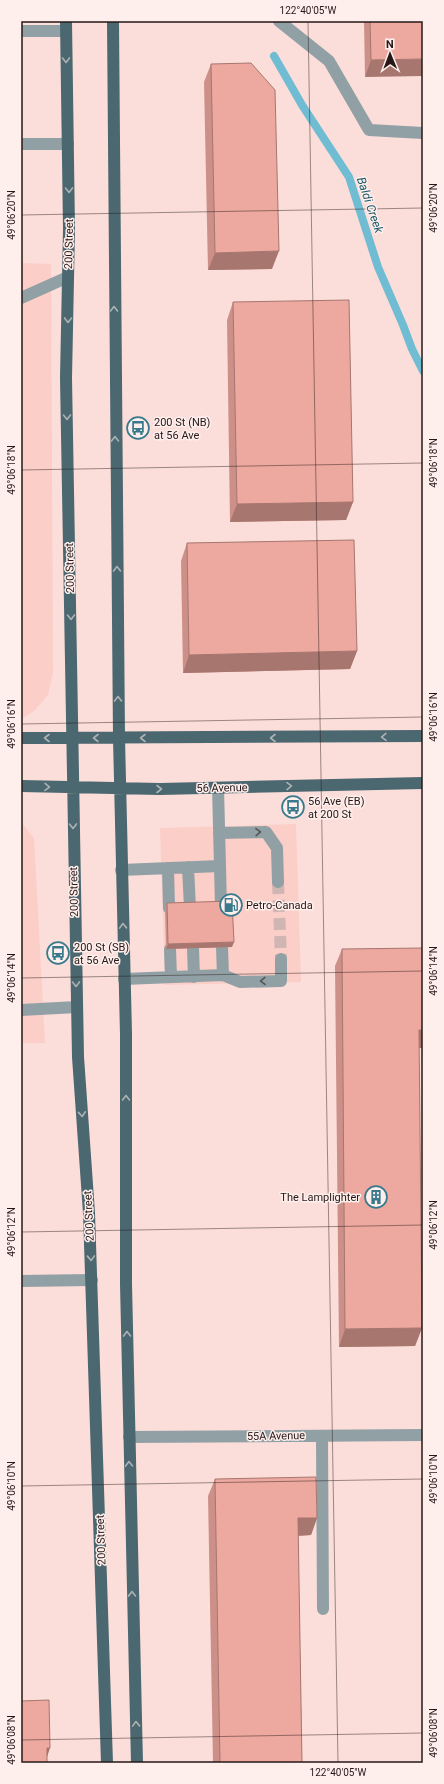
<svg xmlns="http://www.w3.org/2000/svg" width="444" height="1784" viewBox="0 0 444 1784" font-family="Roboto,sans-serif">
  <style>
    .built { fill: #fbcec8 }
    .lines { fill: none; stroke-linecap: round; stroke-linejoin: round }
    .stream { stroke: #6fbcd3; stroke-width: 8 }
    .minor-tunnel { stroke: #d0b6b3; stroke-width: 12; stroke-dasharray: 12 6; stroke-linecap: butt }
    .minor { stroke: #91a0a5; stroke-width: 12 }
    .major { stroke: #4b676f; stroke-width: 12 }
    .wall { fill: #cc9089 }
    .shaded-wall { fill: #a6766f }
    .building { fill: #eda89f; stroke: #a6766f }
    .oneway { stroke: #adb2b4 }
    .oneway2 { stroke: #565556 }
    .ticks { fill: none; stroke: #251816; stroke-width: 1; stroke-opacity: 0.45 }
    .labels { text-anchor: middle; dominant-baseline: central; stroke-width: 3; stroke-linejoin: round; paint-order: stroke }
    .street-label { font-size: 11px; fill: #251816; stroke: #feefed }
    .poi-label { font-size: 11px; fill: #251816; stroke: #feefed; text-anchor: start }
    .water-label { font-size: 12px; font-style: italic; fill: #185869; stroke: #feefed }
    .neatline { fill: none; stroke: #251816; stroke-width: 1.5 }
    .ticks-label { font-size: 10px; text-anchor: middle; fill: #251816 }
  </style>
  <rect width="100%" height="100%" fill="#fbdeda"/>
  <path class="built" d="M21,263L51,264L53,673L48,695L34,711L21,719Z
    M21,822L34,838L45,1043H21Z
    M296,824L301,982L165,985L160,828Z"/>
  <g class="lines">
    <path class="stream" d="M274,56L302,105L349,177L378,267L403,325L412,349L423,371"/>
    <path class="minor-tunnel" d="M278,882L281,959"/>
    <path class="minor" d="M279,21L329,61L369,130L423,133
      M21,31H66
      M21,144H68
      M21,298L68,277
      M219,833L266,832L277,848L278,882
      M220,866L221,907
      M188,867L190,908
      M168,868L169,908
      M121,870L220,866L218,788
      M193,948L194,977
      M170,949L171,977
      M223,975L240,982L281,981V959
      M124,979L223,975L222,947
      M21,1010L77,1007
      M21,1281L92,1280
      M322,1436L323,1609
      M129,1437L423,1435"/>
    <path class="major" d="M66,21L69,229L66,378L78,1057L89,1213L107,1763
      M113,21L119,738L126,1034V1284L137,1763
      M21,738L423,736
      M21,786L160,789L423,783"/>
  </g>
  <path class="wall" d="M364,21H423L365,77Z
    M211,64L272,269L208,270L204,82Z
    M233,302L353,502L346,520L230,522L227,320Z
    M187,543L357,651L350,669L183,673L181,561Z
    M167,903L232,947L166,949L165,909Z
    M342,949L419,1048L422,1328L415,1346L339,1347L335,966Z
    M215,1479L317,1518L311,1535L298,1536L302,1763H213L208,1496Z"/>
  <path class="shaded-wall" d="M423,59V76L365,77L371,60Z
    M279,251L272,269L208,270L215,253Z
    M353,502L346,520L230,522L237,504Z
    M357,651L350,669L183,673L189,655Z
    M234,942L232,947L166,949L168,944Z
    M419,1030H423V1048H412Z
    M422,1328L415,1346L339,1347L345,1329Z
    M298,1518H317L311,1535L291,1536Z
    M47,1748H50L45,1763Z"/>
  <path class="building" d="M370,21H423V59L371,60Z
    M251,63L275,90L279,251L215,253L211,64Z
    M349,300L353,502L237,504L233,302Z
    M354,540L357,651L189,655L187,543Z
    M232,901L234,942L168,944L167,903Z
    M423,948V1030H419L422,1328L345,1329L342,949Z
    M316,1477L317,1518H298L302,1763H220L215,1479Z
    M49,1700L50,1748H47V1763H21V1701Z"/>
  <defs><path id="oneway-chevron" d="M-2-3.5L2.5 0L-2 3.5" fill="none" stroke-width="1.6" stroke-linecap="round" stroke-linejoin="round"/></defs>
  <g class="oneway">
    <use href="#oneway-chevron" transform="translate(66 60) rotate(89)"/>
    <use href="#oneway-chevron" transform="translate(69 190) rotate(89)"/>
    <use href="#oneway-chevron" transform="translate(114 309) rotate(-90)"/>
    <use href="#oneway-chevron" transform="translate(68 320) rotate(91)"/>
    <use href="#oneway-chevron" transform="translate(67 417) rotate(89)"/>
    <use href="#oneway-chevron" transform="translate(115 439) rotate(-90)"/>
    <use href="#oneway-chevron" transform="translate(117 569) rotate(-91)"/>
    <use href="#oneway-chevron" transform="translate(71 617) rotate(89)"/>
    <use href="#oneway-chevron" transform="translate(118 699) rotate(-91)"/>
    <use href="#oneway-chevron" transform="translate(384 737) rotate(179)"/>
    <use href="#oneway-chevron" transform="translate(47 738) rotate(-180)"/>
    <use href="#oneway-chevron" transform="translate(96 738) rotate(180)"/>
    <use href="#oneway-chevron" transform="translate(143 738) rotate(180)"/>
    <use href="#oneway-chevron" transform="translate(273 738) rotate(180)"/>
    <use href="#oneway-chevron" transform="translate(289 786) rotate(-1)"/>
    <use href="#oneway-chevron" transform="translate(47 787) rotate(1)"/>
    <use href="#oneway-chevron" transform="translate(159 789)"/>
    <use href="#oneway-chevron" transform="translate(73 826) rotate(89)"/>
    <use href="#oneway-chevron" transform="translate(123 926) rotate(-92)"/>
    <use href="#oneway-chevron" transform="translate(76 984) rotate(89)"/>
    <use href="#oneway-chevron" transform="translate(126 1098) rotate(-90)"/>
    <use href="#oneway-chevron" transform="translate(82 1114) rotate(86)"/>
    <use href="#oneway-chevron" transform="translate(91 1258) rotate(88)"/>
    <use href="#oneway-chevron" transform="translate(127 1334) rotate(-91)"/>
    <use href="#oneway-chevron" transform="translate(129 1464) rotate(-91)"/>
    <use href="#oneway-chevron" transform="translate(132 1594) rotate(-91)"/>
    <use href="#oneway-chevron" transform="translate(136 1724) rotate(-92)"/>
  </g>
  <g class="oneway2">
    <use href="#oneway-chevron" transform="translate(258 832) rotate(-2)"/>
    <use href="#oneway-chevron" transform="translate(263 981) rotate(178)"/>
  </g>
  <path class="ticks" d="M308,21L338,1763M21,215L423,208M21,470L423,463M21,724L423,717M21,978L423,971M21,1232L423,1225M21,1486L423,1479M21,1740L423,1733"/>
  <defs>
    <g id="bus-ring" transform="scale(1.15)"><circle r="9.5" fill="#feefed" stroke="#387a8c" stroke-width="1.5"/><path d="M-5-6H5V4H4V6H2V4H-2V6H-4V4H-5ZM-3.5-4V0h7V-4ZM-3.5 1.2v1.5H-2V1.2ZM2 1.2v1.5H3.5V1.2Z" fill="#387a8c"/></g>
    <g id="fuel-ring" transform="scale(1.15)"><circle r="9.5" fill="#feefed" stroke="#387a8c" stroke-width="1.5"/><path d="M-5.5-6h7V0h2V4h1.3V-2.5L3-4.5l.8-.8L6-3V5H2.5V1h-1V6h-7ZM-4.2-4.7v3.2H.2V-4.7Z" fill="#387a8c"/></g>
    <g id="building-ring" transform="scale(1.15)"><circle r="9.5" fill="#feefed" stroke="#387a8c" stroke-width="1.5"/><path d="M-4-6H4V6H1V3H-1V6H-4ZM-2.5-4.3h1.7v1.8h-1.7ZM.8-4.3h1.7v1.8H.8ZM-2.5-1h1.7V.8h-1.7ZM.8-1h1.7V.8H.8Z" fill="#387a8c"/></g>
  </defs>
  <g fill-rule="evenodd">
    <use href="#bus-ring" x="138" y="428"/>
    <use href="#bus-ring" x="293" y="807"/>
    <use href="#fuel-ring" x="231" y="905"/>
    <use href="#bus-ring" x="58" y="953"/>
    <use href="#building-ring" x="376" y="1197"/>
  </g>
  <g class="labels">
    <g class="street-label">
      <text transform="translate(69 244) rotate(-89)">200 Street</text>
      <text transform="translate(70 568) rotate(-91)">200 Street</text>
      <text transform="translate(222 788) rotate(-1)">56 Avenue</text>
      <text transform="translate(74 892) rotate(-91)">200 Street</text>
      <text transform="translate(89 1216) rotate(-93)">200 Street</text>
      <text transform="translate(276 1436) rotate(-1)">55A Avenue</text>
      <text transform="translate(101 1540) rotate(-92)">200 Street</text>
    </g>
    <g class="poi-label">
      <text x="154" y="422">200 St (NB)<tspan x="154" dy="13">at 56 Ave</tspan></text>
      <text x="308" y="801">56 Ave (EB)<tspan x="308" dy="13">at 200 St</tspan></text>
      <text x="246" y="905">Petro-Canada</text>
      <text x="74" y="947">200 St (SB)<tspan x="74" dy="13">at 56 Ave</tspan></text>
      <text x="360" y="1197" text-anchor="end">The Lamplighter</text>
    </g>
    <g class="water-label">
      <text transform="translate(370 205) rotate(71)">Baldi Creek</text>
    </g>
  </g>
  <rect width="444" height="1784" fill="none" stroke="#feefed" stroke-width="44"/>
  <g transform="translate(390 54) rotate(359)" stroke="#feefed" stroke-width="3" paint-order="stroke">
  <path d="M0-3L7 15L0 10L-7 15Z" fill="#251816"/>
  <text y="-6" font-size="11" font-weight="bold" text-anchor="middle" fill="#251816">N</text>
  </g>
  <rect x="22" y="22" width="400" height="1740" class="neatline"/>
  <g class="ticks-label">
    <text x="308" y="14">122°40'05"W</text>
    <text transform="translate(433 208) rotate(-90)" y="4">49°06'20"N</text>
    <text transform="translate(11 215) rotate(-90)" y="4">49°06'20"N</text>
    <text transform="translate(433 463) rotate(-90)" y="4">49°06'18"N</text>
    <text transform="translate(11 470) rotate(-90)" y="4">49°06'18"N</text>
    <text transform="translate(433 717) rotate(-90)" y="4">49°06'16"N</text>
    <text transform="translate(11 724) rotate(-90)" y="4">49°06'16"N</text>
    <text transform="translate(433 971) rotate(-90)" y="4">49°06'14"N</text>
    <text transform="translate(11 978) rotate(-90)" y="4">49°06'14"N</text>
    <text transform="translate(433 1225) rotate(-90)" y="4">49°06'12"N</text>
    <text transform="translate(11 1232) rotate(-90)" y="4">49°06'12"N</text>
    <text transform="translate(433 1479) rotate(-90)" y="4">49°06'10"N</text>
    <text transform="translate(11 1486) rotate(-90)" y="4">49°06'10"N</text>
    <text transform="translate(433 1733) rotate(-90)" y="4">49°06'08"N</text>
    <text transform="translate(11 1740) rotate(-90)" y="4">49°06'08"N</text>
    <text x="338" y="1776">122°40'05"W</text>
  </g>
</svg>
